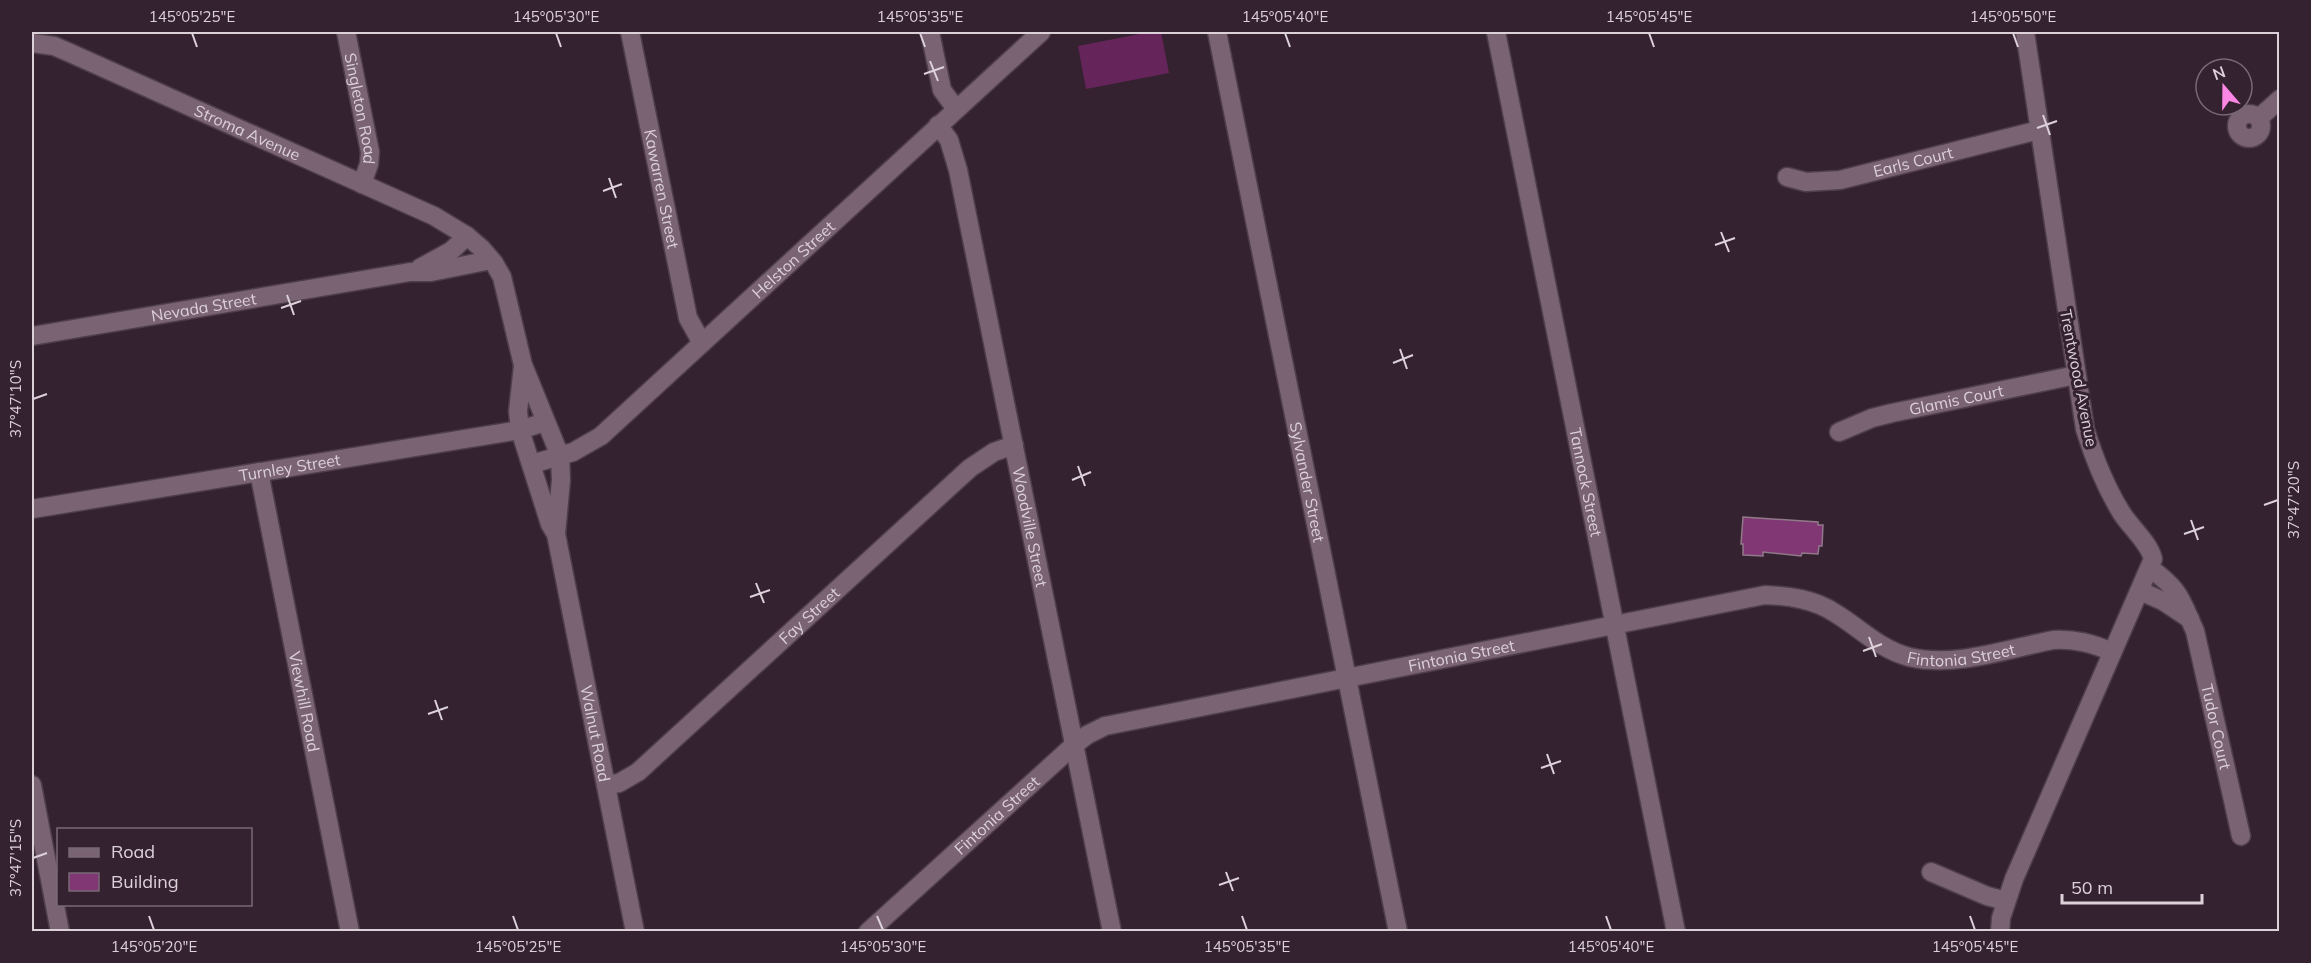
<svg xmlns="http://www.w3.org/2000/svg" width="2311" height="963" viewBox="0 0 2311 963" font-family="Mulish,sans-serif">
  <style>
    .green { fill: #65255a }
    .building { fill: #813773; stroke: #90798a; stroke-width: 1.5 }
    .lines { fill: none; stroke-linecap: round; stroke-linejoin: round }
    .minor-casing { stroke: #4e3e4a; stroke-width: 21 }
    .tertiary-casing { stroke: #4e3e4a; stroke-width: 21 }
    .minor { stroke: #7a6474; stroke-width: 18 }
    .tertiary { stroke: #7a6474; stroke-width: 18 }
    .ticks { fill: none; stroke: #dcd0d9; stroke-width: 2 }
    .labels { text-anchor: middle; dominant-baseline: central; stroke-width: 6; stroke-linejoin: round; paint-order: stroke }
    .street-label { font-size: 16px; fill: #dcd0d9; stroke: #352230 }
    .neatline { fill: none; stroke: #dcd0d9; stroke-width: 2 }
    .ticks-label { font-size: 15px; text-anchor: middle; fill: #dcd0d9 }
  </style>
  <rect width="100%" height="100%" fill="#352230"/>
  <path class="green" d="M1150,32H1161L1169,73L1086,89L1078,46Z"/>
  <path class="building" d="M1743,517L1818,522V525H1823L1822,546H1819L1818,554L1802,553L1801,556L1763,552V556L1743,555V544H1741Z"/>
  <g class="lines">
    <g class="minor-casing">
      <g id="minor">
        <path id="s1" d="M346,32L370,152L369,164L362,184"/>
        <path id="s2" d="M630,32L688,318L702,343"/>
        <path d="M930,32L942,90L956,109"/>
        <path id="s3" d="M1217,32L1398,932"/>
        <path id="s4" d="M1496,32L1676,932"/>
        <circle cx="2249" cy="126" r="12"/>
        <path d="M2259,118L2280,99"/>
        <path id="s5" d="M938,125L949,140L958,170L1112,932"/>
        <path id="s6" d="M1787,177L1806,182L1840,180L2039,130"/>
        <path d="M420,268L451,251L467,236"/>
        <path id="s7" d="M32,336L410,272H431L491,260"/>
        <path id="s8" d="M1839,432L1872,418L1892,413L2076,375"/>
        <path id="s9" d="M532,464L573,452L601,436L1041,32"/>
        <path id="s10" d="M259,472L350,932"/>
        <path id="s11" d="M32,509L520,430L545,422"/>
        <path id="s12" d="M2150,568C2181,591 2180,598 2195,631L2241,836"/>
        <path d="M2140,591L2163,601L2190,619"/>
        <path d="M32,785L60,932"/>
        <path id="s13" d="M606,785L619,783L638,772L970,468L994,452L1014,445"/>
        <path d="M1931,872L1987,896L2006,901"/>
        <path id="s14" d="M868,932L1074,745L1087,735L1105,726L1765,595C1789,596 1814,599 1835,613C1860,628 1879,649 1909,657C1955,668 2007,649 2053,640C2075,639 2092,643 2112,652"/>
        <path d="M2000,932L2001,918L2014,879L2153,559C2149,542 2130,527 2121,512C2105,486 2094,458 2085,429L2025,32"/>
      </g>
    </g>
    <g class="tertiary-casing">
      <g id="tertiary">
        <path id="s15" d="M32,43L54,46L68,52L434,216L467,236L481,248L494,263L502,277L523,365L560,456L561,480L556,534"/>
        <path id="s16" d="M523,366L518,411L520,430L550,524L556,534L635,932"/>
      </g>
    </g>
    <use href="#minor" class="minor"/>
    <use href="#tertiary" class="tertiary"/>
  </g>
  <path class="ticks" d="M192,33L197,47M556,33L561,47M920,33L925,47M1285,33L1290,47M1649,33L1654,47M2013,33L2018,47M930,61L938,81M924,74L944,67M2043,115L2050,135M2037,128L2057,121M609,178L616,198M603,191L622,184M1721,232L1729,252M1715,245L1735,238M287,295L294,315M281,308L301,301M1400,349L1407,369M1393,363L1413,355M33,399L47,394M1078,466L1085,486M1072,480L1091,472M2264,505L2278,500M2191,520L2198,540M2184,534L2204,527M756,583L764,603M750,597L770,590M1869,637L1876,657M1863,651L1882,644M435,700L442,720M428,714L448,707M1547,754L1554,774M1541,768L1561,761M33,858L47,853M1226,872L1233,891M1219,885L1239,878M149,916L154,930M513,916L518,930M877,916L883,930M1242,916L1247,930M1606,916L1611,930M1970,916L1975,930"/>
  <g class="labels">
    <g class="street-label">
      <text stroke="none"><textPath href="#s1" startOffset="78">Singleton Road</textPath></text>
      <text stroke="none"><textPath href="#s15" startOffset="234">Stroma Avenue</textPath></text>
      <text stroke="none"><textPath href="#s6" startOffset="129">Earls Court</textPath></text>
      <text stroke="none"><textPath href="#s2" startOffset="160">Kawarren Street</textPath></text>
      <text stroke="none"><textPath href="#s9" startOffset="336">Helston Street</textPath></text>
      <text stroke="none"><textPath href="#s7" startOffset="174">Nevada Street</textPath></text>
      <text transform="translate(2079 378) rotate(79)">Trentwood Avenue</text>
      <text stroke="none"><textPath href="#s8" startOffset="122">Glamis Court</textPath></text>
      <text stroke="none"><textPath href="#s11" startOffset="261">Turnley Street</textPath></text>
      <text stroke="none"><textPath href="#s3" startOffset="459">Sylvander Street</textPath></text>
      <text stroke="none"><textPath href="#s4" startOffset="459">Tannock Street</textPath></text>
      <text stroke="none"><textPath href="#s5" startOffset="414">Woodville Street</textPath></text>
      <text stroke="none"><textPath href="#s13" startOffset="267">Fay Street</textPath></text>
      <text stroke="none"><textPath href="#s14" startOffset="1200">Fintonia Street</textPath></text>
      <text stroke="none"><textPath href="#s14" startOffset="678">Fintonia Street</textPath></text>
      <text stroke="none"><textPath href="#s10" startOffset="234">Viewhill Road</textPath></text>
      <text stroke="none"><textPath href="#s12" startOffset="177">Tudor Court</textPath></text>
      <text stroke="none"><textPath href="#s16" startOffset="378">Walnut Road</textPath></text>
      <text stroke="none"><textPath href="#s14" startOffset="174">Fintonia Street</textPath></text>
    </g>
  </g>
  <rect width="2311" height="963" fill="none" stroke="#352230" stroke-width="66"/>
  <rect x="57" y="828" width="195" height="78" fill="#352230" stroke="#786874" stroke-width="1.5"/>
  <rect x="69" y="848" width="30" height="9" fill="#7a6474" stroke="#786874" stroke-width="1.5"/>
  <text x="111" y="858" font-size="18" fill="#dcd0d9">Road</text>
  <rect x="69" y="873" width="30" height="18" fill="#813773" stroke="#786874" stroke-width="1.5"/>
  <text x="111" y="888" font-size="18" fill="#dcd0d9">Building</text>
  <g transform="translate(2224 87) rotate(340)"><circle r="28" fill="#352230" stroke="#786874" stroke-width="1.5"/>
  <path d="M0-4.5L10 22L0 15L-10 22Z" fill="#fc86e4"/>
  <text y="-9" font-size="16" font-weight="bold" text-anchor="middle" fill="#dcd0d9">N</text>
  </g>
  <path d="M2062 894v9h140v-9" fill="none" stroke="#dcd0d9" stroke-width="3"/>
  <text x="2071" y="894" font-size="18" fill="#dcd0d9" stroke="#352230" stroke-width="4.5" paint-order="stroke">50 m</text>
  <rect x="33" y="33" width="2245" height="897" class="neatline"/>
  <g class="ticks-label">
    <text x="192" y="22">145°05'25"E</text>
    <text x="556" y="22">145°05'30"E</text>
    <text x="920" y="22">145°05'35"E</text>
    <text x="1285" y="22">145°05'40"E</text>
    <text x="1649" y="22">145°05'45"E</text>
    <text x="2013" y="22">145°05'50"E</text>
    <text transform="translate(16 399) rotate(-90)" y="5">37°47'10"S</text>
    <text transform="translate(2294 500) rotate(-90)" y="5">37°47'20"S</text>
    <text transform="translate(16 858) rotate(-90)" y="5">37°47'15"S</text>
    <text x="154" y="952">145°05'20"E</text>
    <text x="518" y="952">145°05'25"E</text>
    <text x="883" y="952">145°05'30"E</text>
    <text x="1247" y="952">145°05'35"E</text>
    <text x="1611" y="952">145°05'40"E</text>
    <text x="1975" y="952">145°05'45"E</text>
  </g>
</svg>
